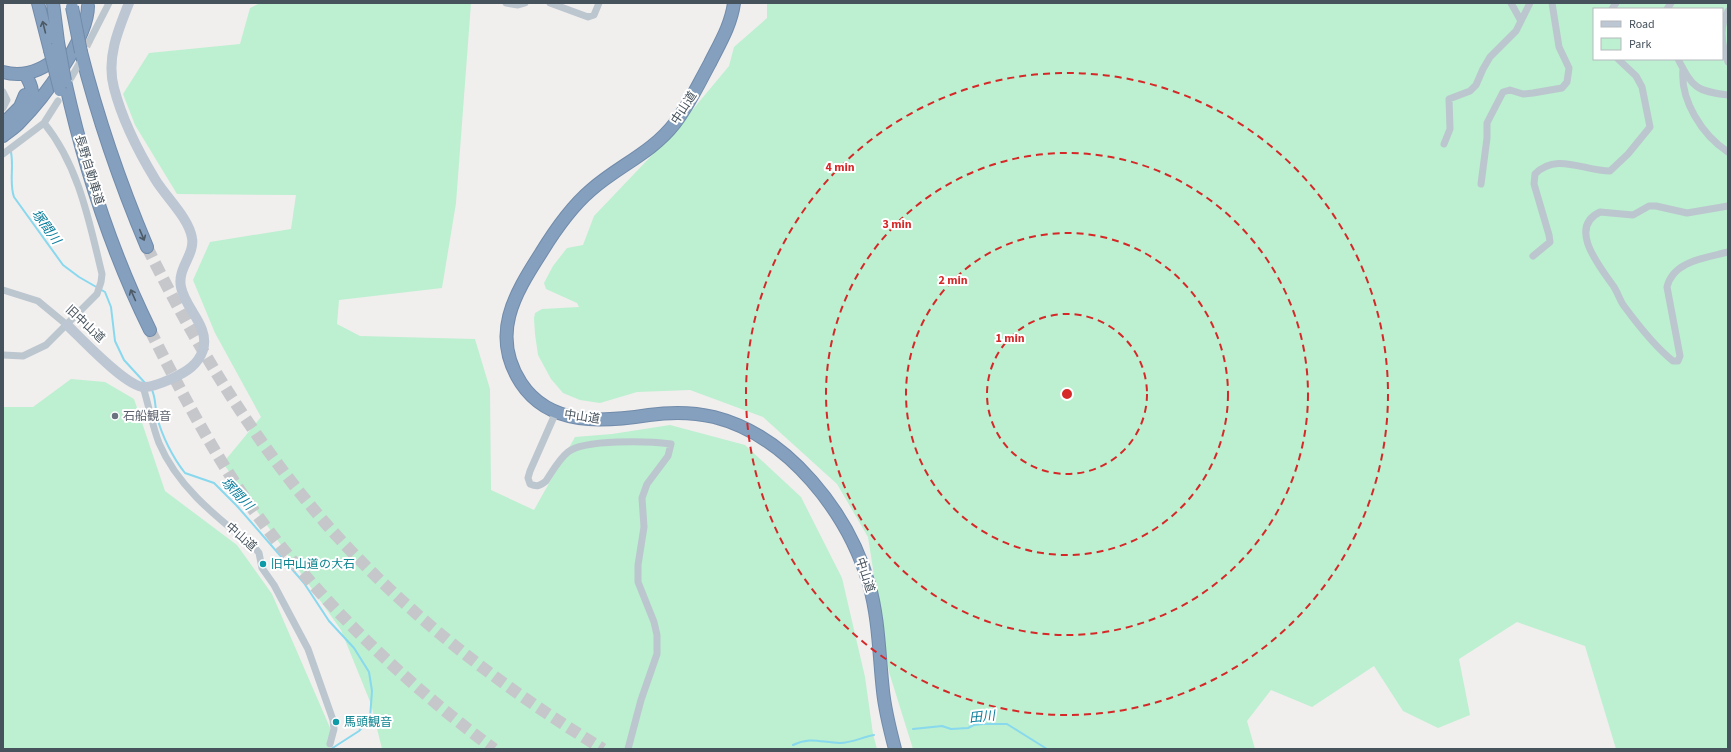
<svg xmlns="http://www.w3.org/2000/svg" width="1731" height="752" viewBox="0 0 1731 752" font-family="'Source Sans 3','Noto Sans JP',sans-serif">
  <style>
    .green { fill: #bcf0d0; fill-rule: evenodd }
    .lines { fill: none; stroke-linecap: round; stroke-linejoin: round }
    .stream { stroke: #88d8ee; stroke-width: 2 }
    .street-tunnel { stroke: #c6c7ca; stroke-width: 7; stroke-dasharray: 7 3.5; stroke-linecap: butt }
    .highway-tunnel { stroke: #c6c7ca; stroke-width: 12; stroke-dasharray: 12 6; stroke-linecap: butt }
    .highway-casing { stroke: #708baa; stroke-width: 14 }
    .street { stroke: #bcc6ce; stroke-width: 7 }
    .secondary { stroke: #bcc7d3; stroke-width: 10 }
    .highway { stroke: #85a0be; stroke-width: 12 }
    .highway-bridge-casing { stroke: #708baa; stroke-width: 14; stroke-linecap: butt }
    .highway-bridge { stroke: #85a0be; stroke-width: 12 }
    .oneway { stroke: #4c5a66 }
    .ring { fill: none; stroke: #d62828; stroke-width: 2; stroke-dasharray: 7 5 }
    .worship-dot { fill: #6b7280; stroke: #fff; stroke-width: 1.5 }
    .culture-dot { fill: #0f9aa8; stroke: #fff; stroke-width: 1.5 }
    .labels { text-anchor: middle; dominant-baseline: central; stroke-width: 4; stroke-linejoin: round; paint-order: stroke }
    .street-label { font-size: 12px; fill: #46525c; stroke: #fff }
    .worship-label { font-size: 12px; fill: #5b616d; stroke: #fff; text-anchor: start }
    .culture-label { font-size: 12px; fill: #0d838f; stroke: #fff; text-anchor: start }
    .water-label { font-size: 13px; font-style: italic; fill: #0a7d9c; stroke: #fff }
    .centre { fill: #d62828; stroke: #fff; stroke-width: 2 }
    .ring-label { font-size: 12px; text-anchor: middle; font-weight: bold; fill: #d62828; stroke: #fff; stroke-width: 4; stroke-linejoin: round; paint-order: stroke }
  </style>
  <rect width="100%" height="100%" fill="#f1eeee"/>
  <path class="green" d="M260,3H471L456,203L442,288L339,300L337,324L360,336L475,339L490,389L491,490L534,510L575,437L612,434L670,425L745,445L801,497L842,578L865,677L873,734L877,749H382L371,704L341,630L223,463L261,417L215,333L193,280L210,242L291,229L296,195L177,194L135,125L123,94L149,53L240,44L250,8Z
    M767,3H1728V749H1616L1585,646L1517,622L1459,659L1470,715L1438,728L1403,711L1374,666L1312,707L1271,690L1247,721L1255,749H913L889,672L868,537L837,484L763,417L690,390L637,392L600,403L580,400L563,393L551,379L538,355L535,334L534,318L535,313L542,309L579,307L577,303L546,289L544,283L553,266L567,248L583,245L594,216L674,132L729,66L734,47L767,18ZM1594,9H1722V59H1594Z
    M71,379L105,382L134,399L165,491L237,545L272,594L331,730L328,741L329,749H3V407H33Z"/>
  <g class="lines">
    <path class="stream" d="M11,152C14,168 9,183 14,197L63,265L79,277L105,292L111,307L115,341L124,360L146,384
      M152,390C156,398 155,409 157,417C162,436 173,458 185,473L214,483L237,506L304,583L329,621L354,648L369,672L372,691L370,718L359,731L331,749
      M913,729L942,726L951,729L968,728L974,725L983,724H1007L1047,749
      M793,745C811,736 822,743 840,743C851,743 863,737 874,735"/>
    <path class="street-tunnel" d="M82,56L90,40"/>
    <path class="highway-tunnel" d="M147,247C195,344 255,443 327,525C406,614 501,687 603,749
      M150,330C179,388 209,445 245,498C312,595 400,679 494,749"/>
    <g class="highway-casing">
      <path id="highway" d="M38,3L50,50
        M53,3L58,42
        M734,3C731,25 720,43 710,63C699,83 689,105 675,123C652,153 618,166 591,190C570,208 555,230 541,253C514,295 490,335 521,383C550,427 604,422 649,415C670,412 693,412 714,417C789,436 848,513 869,584C879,619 879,655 883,691C885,711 890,730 895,749
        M81,52C98,119 120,183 147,247
        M3,72C25,78 43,70 59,56
        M25,74C33,87 35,96 27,108
        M65,81C84,167 111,251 150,330
        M3,124L20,107L25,95
        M3,136C9,131 15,128 20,122C43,99 88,39 88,6"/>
    </g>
    <path class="street" d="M506,3L518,5L525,3
      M550,3L588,17L594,15L599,3
      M1511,3L1521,21
      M1612,9L1616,3
      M1667,9L1671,3
      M1728,11C1719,26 1722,46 1728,62
      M90,40L109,3
      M1678,59C1693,88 1696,91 1728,95
      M1683,69C1680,100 1702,135 1728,152
      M71,78L79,64
      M3,92L7,100L3,108
      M1444,144L1450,129L1449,99L1470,91L1476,85L1483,69L1490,57L1516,31L1530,3
      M3,154L44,123L58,101
      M1481,184L1487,138V123L1503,92L1510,90L1523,94L1533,93L1562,88L1567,82L1569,68L1559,47L1552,3
      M1728,206L1687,213L1656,206H1649L1633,215L1600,212C1566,228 1602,269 1614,287C1618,293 1620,301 1624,306C1638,325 1654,346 1673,361H1678L1680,356L1667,287C1673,261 1705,258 1728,252
      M1533,256L1550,242L1549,235L1534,184L1535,174C1556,152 1584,171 1610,171L1628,154L1650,127L1642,87L1636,76L1618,59
      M3,290L38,301L67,325
      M3,355L23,356L46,345L97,294L101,282L102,274C89,221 79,166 44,123
      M143,387C149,406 152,425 159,443C178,488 218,518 255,548L259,553L262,568L274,585L308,649L333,720L334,729L330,744
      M556,412L530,471L528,478L530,484C537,487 540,486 546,481C552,472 559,459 568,452C584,439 649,441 671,444L668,456L647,484L642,498L644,527L638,565V582L654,622L657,635V654L641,700L628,749"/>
    <path class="secondary" d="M67,325C81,338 126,387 144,387C154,387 164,382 173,378C186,372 198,365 203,350C210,326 185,309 181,287C177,268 195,255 192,238C189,218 165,196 155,179C138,151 122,119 114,88C106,59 118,30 129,3"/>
    <use href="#highway" class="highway"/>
    <g class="highway-bridge-casing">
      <path id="highway-bridge" d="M72,7L81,52
        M58,42L65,81
        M50,50L60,90"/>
    </g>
    <use href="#highway-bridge" class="highway-bridge"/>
  </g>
  <defs><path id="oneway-shaft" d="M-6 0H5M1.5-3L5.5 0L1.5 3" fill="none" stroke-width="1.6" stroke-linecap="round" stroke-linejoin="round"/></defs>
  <g class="oneway">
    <use href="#oneway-shaft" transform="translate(44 27) rotate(-104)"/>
    <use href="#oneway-shaft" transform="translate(142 235) rotate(67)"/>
    <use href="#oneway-shaft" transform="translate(133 295) rotate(-114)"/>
  </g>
  <g class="ring">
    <circle cx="1067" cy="394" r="80"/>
    <circle cx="1067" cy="394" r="161"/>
    <circle cx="1067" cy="394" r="241"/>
    <circle cx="1067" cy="394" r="321"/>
  </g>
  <circle class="worship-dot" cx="115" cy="416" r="4"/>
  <g class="culture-dot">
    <circle cx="263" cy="564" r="4"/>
    <circle cx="336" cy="722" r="4"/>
  </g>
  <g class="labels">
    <g class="street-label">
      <text transform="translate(684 108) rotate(-57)">中山道</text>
      <text transform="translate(89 170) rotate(73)">長野自動車道</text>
      <text transform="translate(85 324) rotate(43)">旧中山道</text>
      <text transform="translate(582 417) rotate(8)">中山道</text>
      <text transform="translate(241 537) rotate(41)">中山道</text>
      <text transform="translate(865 575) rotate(72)">中山道</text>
    </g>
    <g class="worship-label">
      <text x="123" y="416">石船観音</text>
    </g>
    <g class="culture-label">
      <text x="271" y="564">旧中山道の大石</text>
      <text x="344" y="722">馬頭観音</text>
    </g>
    <g class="water-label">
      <text transform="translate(46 227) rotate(54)">塚間川</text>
      <text transform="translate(237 494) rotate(46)">塚間川</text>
      <text transform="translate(982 717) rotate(-6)">田川</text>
    </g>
  </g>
  <circle cx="1067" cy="394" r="6" class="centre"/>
  <g class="ring-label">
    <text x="840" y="171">4 min</text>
    <text x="897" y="228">3 min</text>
    <text x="953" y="284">2 min</text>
    <text x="1010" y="342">1 min</text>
  </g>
  <rect width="1731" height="752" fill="none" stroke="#46525c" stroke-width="8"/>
  <rect x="1593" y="8" width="130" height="52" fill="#ffffff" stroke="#b5babe"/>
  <rect x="1601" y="21" width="20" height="6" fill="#bcc7d3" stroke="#b5babe"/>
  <text x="1629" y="28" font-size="12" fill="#46525c">Road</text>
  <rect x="1601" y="38" width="20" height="12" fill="#bcf0d0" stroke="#b5babe"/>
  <text x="1629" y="48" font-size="12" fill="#46525c">Park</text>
</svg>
